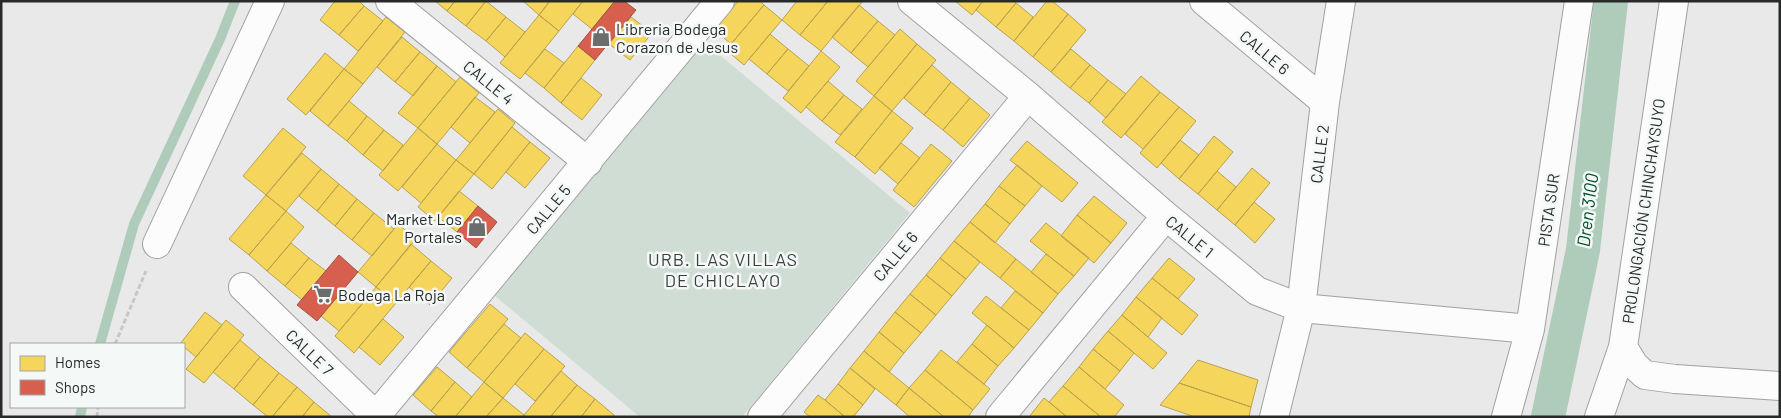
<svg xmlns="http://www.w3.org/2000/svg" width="1781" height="418" viewBox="0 0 1781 418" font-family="Barlow,sans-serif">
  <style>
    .green { fill: #cfddd5 }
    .homes { fill: #f6d55c; stroke: #b8a24d }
    .shops { fill: #d6604d; stroke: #a25042 }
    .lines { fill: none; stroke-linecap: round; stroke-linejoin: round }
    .stream { stroke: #afccba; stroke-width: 10 }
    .canal { stroke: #afccba; stroke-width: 34 }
    .minor-casing { stroke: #a0a1a0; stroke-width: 30 }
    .path { stroke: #c6c7c6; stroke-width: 3; stroke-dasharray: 5 2.5; stroke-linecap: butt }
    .minor { stroke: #fcfcfc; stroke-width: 28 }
    .labels { text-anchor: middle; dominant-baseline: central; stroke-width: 5; stroke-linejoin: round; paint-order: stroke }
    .poi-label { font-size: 16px; fill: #282a29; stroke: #f4f8f6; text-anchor: start }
    .street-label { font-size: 16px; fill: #282a29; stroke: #f4f8f6 }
    .water-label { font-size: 18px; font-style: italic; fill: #004e2e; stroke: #f4f8f6 }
    .neighbourhood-label { font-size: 18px; letter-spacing: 1px; fill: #3d403e; stroke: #f4f8f6 }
  </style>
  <rect width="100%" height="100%" fill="#e8e9e8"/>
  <path class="green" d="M704,42L910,213L742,417H640L495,296Z"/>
  <path class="homes" d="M335,1H359L364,6L339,35L320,20Z
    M435,1H455L447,11Z
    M455,1H486L466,26L447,11Z
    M486,1L506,17L486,41L466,26Z
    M523,1H550L539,15Z
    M550,1H583L559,31L539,15Z
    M583,1H613L614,2L592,29L573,14Z
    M738,1H760L764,5L731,44L715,30Z
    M797,1H828L800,35L782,20Z
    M828,1H863L821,51L800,35Z
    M955,1H983L972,15Z
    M983,1H1014L1016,3L996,27L976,10Z
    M1047,1H1052L1068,14L1033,57L1014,41Z
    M1016,3L1033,17L1014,41L996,27Z
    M764,5L782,20L744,65L726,50Z
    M859,5L878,21L851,53L832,37Z
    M364,6L383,21L358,51L339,35Z
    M1068,14L1086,30L1051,72L1033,57Z
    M539,15L559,31L520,79L500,63Z
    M386,17L405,32L363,84L344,69Z
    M506,17L525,32L505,57L486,41Z
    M631,17L652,33L630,60L609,44Z
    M878,21L895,35L868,67L851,53Z
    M900,29L917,44L874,96L856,81Z
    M770,34L788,49L767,74L749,59Z
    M402,37L420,52L395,82L377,67Z
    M917,44L936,60L892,111L874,96Z
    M578,46L595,60L561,103L544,88Z
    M545,49L564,63L544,88L525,73Z
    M788,49L809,66L788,91L767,74Z
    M1071,49L1090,65L1070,88L1051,72Z
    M821,51L840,67L801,113L783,98Z
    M420,52L437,66L413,96L395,82Z
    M325,53L344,69L306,115L287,99Z
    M932,65L951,82L924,115L904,98Z
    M1090,65L1108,80L1089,103L1070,88Z
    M437,66L456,82L418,128L398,113Z
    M344,69L363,84L328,126L310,111Z
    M1141,76L1160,92L1121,138L1102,122Z
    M460,77L479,93L437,144L418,128Z
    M581,78L602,95L582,120L561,103Z
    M1108,80L1126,94L1106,118L1089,103Z
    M828,81L844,95L822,121L806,107Z
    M951,82L970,98L943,130L924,115Z
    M1160,92L1179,107L1143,149L1125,134Z
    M844,95L862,109L840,135L822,121Z
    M874,96L892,111L855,157L835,142Z
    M475,97L495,112L470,143L451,127Z
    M970,98L990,115L963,147L943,130Z
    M349,101L367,116L347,141L328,126Z
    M1179,107L1196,121L1157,168L1140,153Z
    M498,109L515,123L474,174L456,160Z
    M892,111L913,128L875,174L855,157Z
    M367,116L384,130L363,155L347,141Z
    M512,127L530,142L492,189L474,174Z
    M283,128L306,147L266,195L243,176Z
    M418,128L437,144L398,191L379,175Z
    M384,130L403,145L383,171L363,155Z
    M1214,136L1233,152L1198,194L1179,179Z
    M1180,140L1199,155L1179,179L1161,163Z
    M1027,141L1078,183L1062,202L1010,160Z
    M530,142L550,158L525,188L506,172Z
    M901,143L920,158L898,184L879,168Z
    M437,144L456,160L421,203L402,187Z
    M931,144L952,161L914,207L893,190Z
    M302,153L321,169L286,211L266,195Z
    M456,160L474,174L435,221L418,207Z
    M1017,165L1042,186L1025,206L999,186Z
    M1252,168L1270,183L1235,225L1217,210Z
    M321,169L339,184L317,211L299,196Z
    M1217,171L1236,187L1217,210L1198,194Z
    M339,184L357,199L335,226L317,211Z
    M999,186L1025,206L1010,224L985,204Z
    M459,191L478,206L457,232L438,217Z
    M266,195L286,211L249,255L229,239Z
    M1094,196L1127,223L1111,243L1077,215Z
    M357,199L374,213L352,240L335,226Z
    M1254,202L1275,219L1255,243L1235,225Z
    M985,204L1010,224L995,243L970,222Z
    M286,211L304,227L267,271L249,255Z
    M374,213L394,229L372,256L352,240Z
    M1077,215L1111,243L1094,263L1061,236Z
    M970,222L1016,259L1000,278L954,241Z
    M1046,223L1089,258L1074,276L1030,241Z
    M398,224L416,239L376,287L358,272Z
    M954,241L980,262L966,279L940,258Z
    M291,243L309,258L285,286L267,271Z
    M411,244L431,261L396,303L376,287Z
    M1046,254L1074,276L1058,294L1031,272Z
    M309,258L326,271L302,300L285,286Z
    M940,258L966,279L952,296L926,275Z
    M1169,258L1195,279L1178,299L1152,278Z
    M1016,259L1058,294L1043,313L1000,278Z
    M431,261L452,278L430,305L409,287Z
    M926,275L952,296L936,315L910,294Z
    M1152,278L1198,315L1182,335L1136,297Z
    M376,287L396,303L354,353L335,336Z
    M345,288L363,303L339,331L321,316Z
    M1015,291L1043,313L1029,330L1001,308Z
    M910,294L936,315L921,333L895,312Z
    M986,296L1029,330L1014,348L972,313Z
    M1136,297L1162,318L1148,337L1122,315Z
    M490,304L508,319L467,368L449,352Z
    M205,312L222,325L196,357L184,347V344H180Z
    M895,312L921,333L904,353L879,332Z
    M1122,315L1167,353L1153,369L1108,331Z
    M383,319L404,337L380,365L359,347Z
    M226,320L244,335L204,383L186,369Z
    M504,324L521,338L484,382L467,368Z
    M987,325L1014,348L998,366L972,344Z
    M1108,331L1134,353L1120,371L1093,349Z
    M879,332L904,353L889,372L864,351Z
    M525,333L544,349L503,398L484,382Z
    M240,340L260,357L234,389L213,372Z
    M972,344L998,366L984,384L957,362Z
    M544,349L565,366L535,401L515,384Z
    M1093,349L1120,371L1105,389L1079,367Z
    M941,350L990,389L973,410L925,370Z
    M864,351L909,388L896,405L850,368Z
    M260,357L279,373L253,405L234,389Z
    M1198,360L1258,380L1251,407L1179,383Z
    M437,367L455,382L431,411L413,395Z
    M1079,367L1124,405L1114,417H1101L1063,386Z
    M850,368L875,389L863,405L838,384Z
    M925,370L973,410L968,417H944L909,388Z
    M561,371L577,385L550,417H525L524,415Z
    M279,373L297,387L272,417H268L253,405Z
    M455,382L472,397L455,417H439L431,411Z
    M484,382L503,398L486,417H455Z
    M1179,383L1251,407L1249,417H1195L1160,405Z
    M838,384L863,405L853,417H845L825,400Z
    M577,385L595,399L581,417H553L552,415Z
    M1063,386L1101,417H1067L1049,402Z
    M297,387L314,402L302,417H272Z
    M909,388L944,417H910L896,405Z
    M818,395L825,400L845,417H810L804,412Z
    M503,398L524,415L522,417H486Z
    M1044,398L1049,402L1067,417H1029Z
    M595,399L614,415L613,417H581Z
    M314,402L332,417H302Z"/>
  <path class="shops" d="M615,1H624L636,10L595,60L578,46Z
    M478,206L497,222L476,248L457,232Z
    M339,255L358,272L317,321L297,305Z"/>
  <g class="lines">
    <path class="stream" d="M100,344L134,224L220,39L235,1
      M80,417L82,407"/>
    <path class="canal" d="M1548,417L1583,250L1611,1"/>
    <g class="minor-casing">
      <path id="minor" d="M390,1L588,162
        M912,1L1028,96L1166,216L1257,291L1301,308L1530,329
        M1204,1L1325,102
        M157,244L270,1
        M243,287L377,417
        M1623,347L1634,365L1645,375L1675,379L1780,386
        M375,417L720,1
        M762,417L1028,96
        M1000,417L1166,216
        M1274,417L1301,308L1325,102L1341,1
        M1506,417L1530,329L1579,1
        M1599,417L1623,347L1674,1"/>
    </g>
    <path class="path" d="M115,344L146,271
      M97,417L98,407"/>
    <use href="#minor" class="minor"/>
  </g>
  <defs>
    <g id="shop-bare" transform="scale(1.5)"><path d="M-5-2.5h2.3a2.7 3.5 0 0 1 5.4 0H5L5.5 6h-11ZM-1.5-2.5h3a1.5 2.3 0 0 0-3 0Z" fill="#6b6d6c" stroke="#f4f8f6" stroke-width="2.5" paint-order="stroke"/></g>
    <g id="supermarket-bare" transform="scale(1.5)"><path d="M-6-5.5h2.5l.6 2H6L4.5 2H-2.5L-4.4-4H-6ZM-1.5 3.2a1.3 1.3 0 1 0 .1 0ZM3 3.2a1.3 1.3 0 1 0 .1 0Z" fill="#6b6d6c" stroke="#f4f8f6" stroke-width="2.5" paint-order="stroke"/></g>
  </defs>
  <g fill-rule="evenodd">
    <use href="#shop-bare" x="601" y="37"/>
    <use href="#shop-bare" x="477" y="227"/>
    <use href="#supermarket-bare" x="323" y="294"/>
  </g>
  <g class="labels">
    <g class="poi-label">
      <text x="616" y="28">Libreria Bodega<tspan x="616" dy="18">Corazon de Jesus</tspan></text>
      <text x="462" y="218" text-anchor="end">Market Los<tspan x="462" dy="18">Portales</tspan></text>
      <text x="338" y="294">Bodega La Roja</text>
    </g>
    <g class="street-label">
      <text transform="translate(1265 52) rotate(40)">CALLE 6</text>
      <text transform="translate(489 82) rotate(39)">CALLE 4</text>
      <text transform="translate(1319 154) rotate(-83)">CALLE 2</text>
      <text transform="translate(548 209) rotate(-50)">CALLE 5</text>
      <text transform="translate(1548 210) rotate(-82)">PISTA SUR</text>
      <text transform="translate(1643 211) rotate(-82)">PROLONGACIÓN CHINCHAYSUYO</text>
      <text transform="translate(1190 236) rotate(39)">CALLE 1</text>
      <text transform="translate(895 256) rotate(-50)">CALLE 6</text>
      <text transform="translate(310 352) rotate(44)">CALLE 7</text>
    </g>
    <g class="water-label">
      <text transform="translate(1587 210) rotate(-83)">Dren 3100</text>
    </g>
    <g class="neighbourhood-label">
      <text x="723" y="259">URB. LAS VILLAS<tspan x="723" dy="21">DE CHICLAYO</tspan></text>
    </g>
  </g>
  <rect width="1781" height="418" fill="none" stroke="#282a29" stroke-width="5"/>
  <rect x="10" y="343" width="175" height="65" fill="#f4f8f6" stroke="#a2a6a4"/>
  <rect x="20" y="356" width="25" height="15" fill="#f6d55c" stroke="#a2a6a4"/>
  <text x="55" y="368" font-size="15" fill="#282a29">Homes</text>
  <rect x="20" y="380" width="25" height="15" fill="#d6604d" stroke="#a2a6a4"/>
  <text x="55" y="393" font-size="15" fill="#282a29">Shops</text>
</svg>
